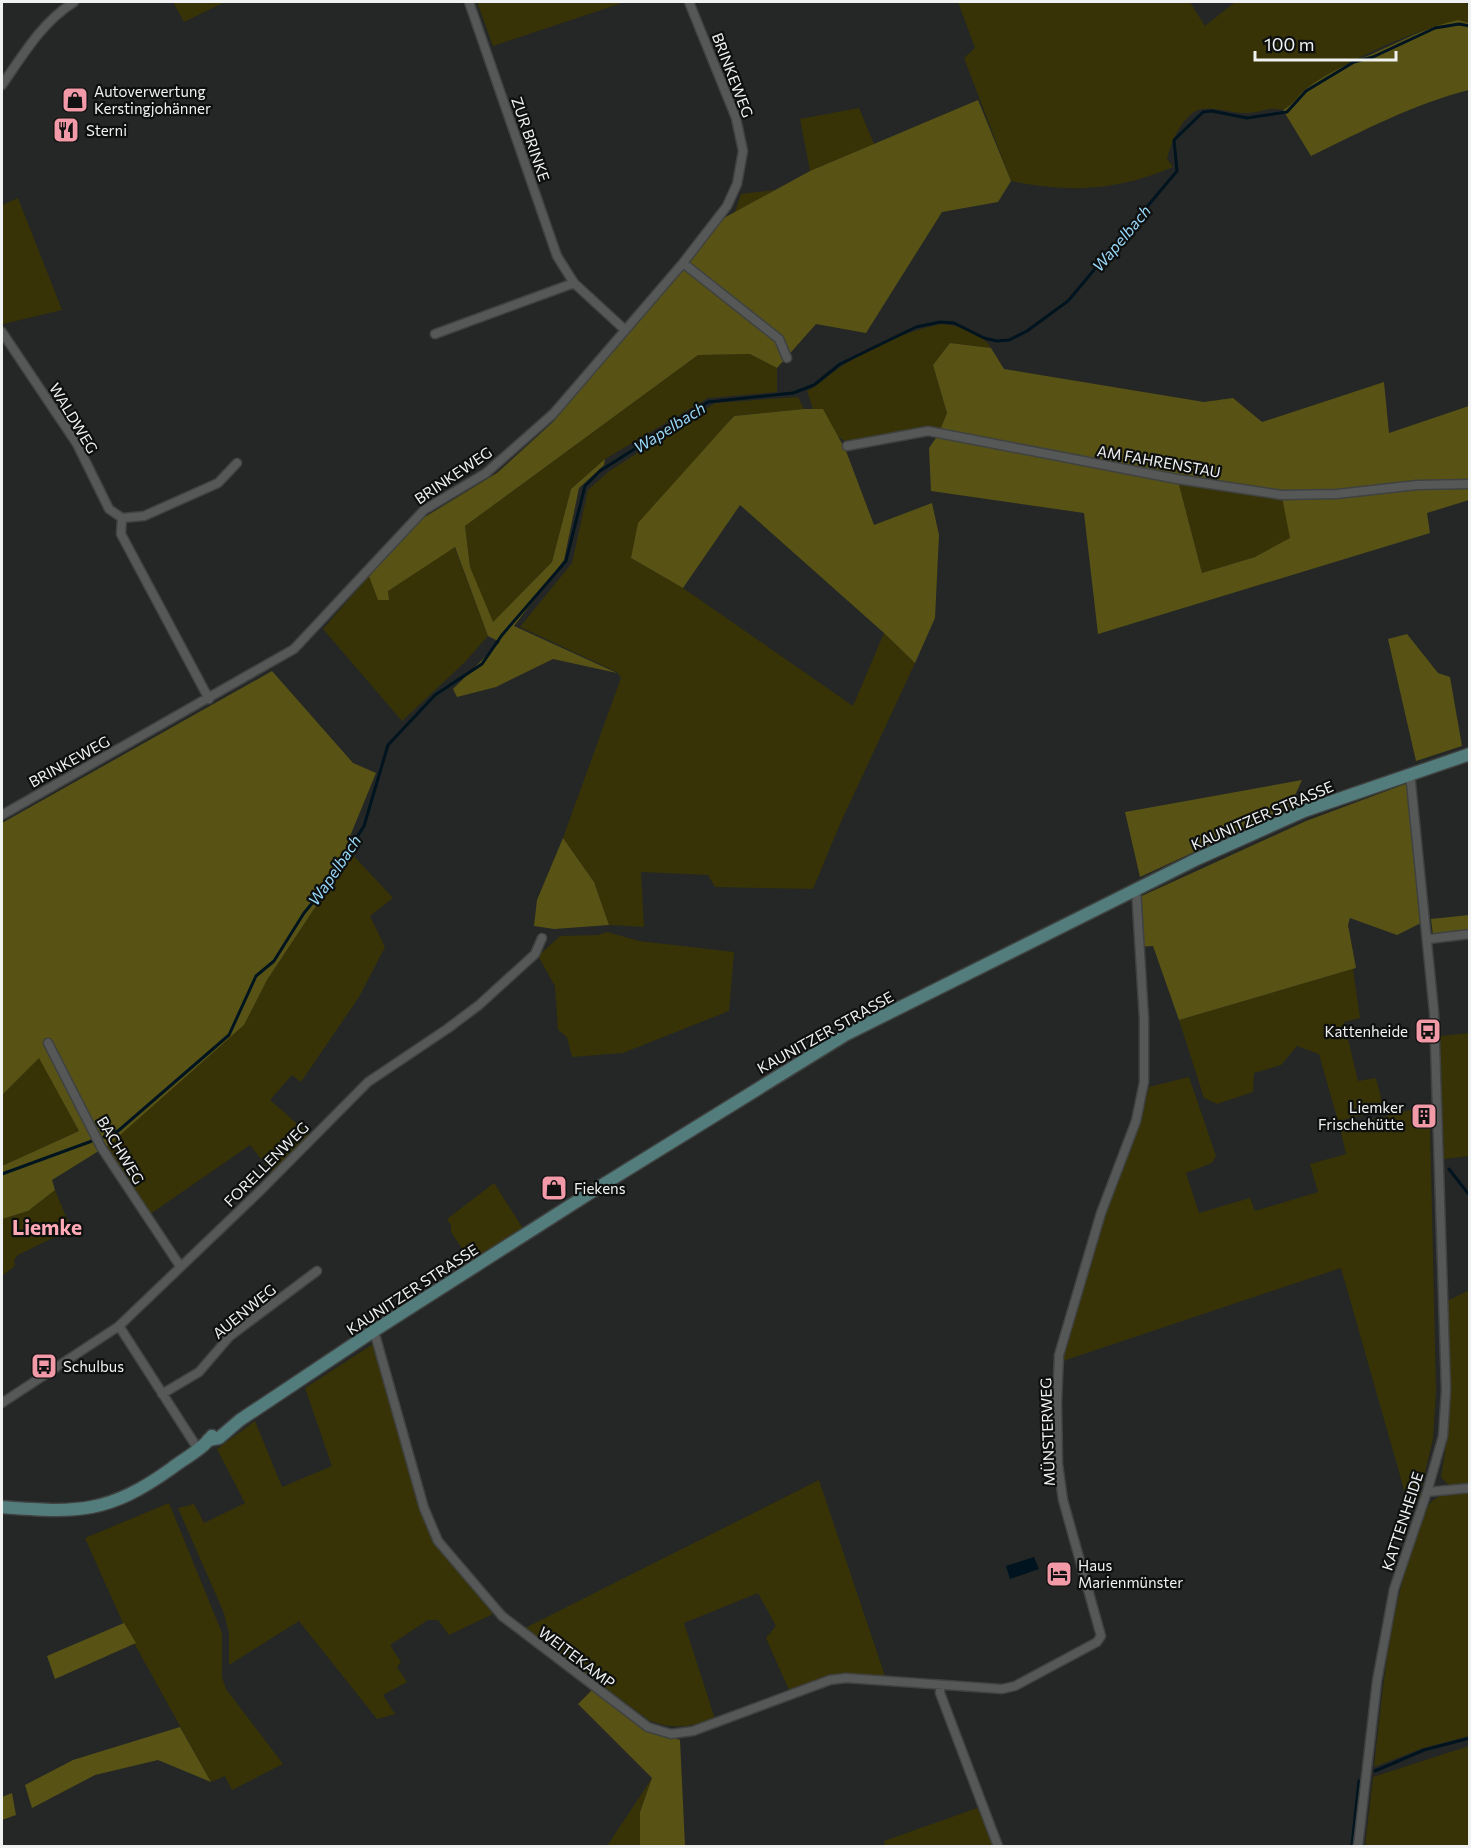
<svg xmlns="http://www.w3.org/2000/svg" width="1471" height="1848" viewBox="0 0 1471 1848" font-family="Commissioner,sans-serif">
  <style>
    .green { fill: #373307 }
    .forest { fill: #585315; fill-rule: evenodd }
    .water { fill: #00141f }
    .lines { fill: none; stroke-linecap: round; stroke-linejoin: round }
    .stream { stroke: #00141f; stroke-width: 3 }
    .street-casing { stroke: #3f4240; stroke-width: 11 }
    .secondary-casing { stroke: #3f4240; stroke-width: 15 }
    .street { stroke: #555857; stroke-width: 8 }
    .secondary { stroke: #537d7d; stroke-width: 12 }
    .labels { text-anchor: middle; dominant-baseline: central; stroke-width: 4.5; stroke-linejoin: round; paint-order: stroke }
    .street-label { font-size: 15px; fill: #f0f2f1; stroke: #0e0f0f }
    .poi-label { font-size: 15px; fill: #f0f2f1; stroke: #0e0f0f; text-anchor: start }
    .water-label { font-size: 16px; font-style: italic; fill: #98d8f8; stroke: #0e0f0f }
    .district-label { font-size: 21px; font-weight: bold; fill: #fda9b6; stroke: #0e0f0f }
  </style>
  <rect width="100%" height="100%" fill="#242725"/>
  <path class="green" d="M173,2H225L184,22Z
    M477,2H625L493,46Z
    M958,2H1190L1205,26L1235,2H1466L1469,10L1470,23C1436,16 1336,67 1307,88C1299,94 1294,107 1284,109C1279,110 1274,108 1270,109C1263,110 1255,113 1248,113C1232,114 1207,103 1194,112C1179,123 1171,142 1167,159L1173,167C1116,191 1071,193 1011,181L964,58L975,48Z
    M859,108L874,144L810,171L800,119Z
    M775,190L735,212L741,194Z
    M18,198L62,310L3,324L2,205Z
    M941,324C958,325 983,333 991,348L950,343L933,365L947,413L940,430L928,428L846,441L836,436L823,409H813L807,391C820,384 830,374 842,366C871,347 907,331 941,324Z
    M750,354L777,368V392L708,398L605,459L571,489L552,562L492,623L470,567L465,526L698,355Z
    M798,397L804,409L733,416L631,558L683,588L853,706L884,633L915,663L840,824L813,889L715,887L708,875L641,872L644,927L609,925L594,882L563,838L621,678L617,672L520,627L572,563L588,490L608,472L715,403Z
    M1178,481L1282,496L1291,538L1255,557L1202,573Z
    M454,546L488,636L465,662L402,721L323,629L369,576L378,599H389L388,591Z
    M351,853L393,898L370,916L385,947L359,997L301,1082L292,1075L270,1100L310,1135L272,1173L250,1145L149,1215L105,1147L244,1025L267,980Z
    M607,932L639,941L734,952L729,1011L623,1053L572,1057L567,1037L558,1030L555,986L538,956L560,936L598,935Z
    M1353,969L1360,1018L1344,1022L1358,1081L1376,1078L1384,1110L1338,1121L1319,1054L1297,1046L1281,1065L1254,1073L1253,1092L1217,1104L1204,1098L1179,1020Z
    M1469,1033V1156L1444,1159L1440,1036Z
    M39,1057L79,1131L2,1166V1095Z
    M1189,1077L1216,1156L1212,1163L1186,1173L1199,1213L1250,1198L1255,1211L1318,1192L1310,1164L1346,1154L1340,1128L1414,1109L1416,1124L1430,1123L1436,1391L1433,1439L1419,1498L1407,1500L1341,1268L1063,1361L1104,1214L1141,1121L1149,1087Z
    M494,1183L524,1230L471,1262L451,1232V1225L447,1219Z
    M55,1190L71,1229L18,1255L14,1260L15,1266L2,1276V1219L28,1211Z
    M1469,1290V1484L1450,1487L1441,1477L1449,1426L1447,1301Z
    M373,1344L420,1508L437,1543L493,1614L449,1635L438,1620H428L390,1645L401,1662L397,1667L407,1682L383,1695L395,1714L377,1719L299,1621L229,1665V1633L224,1613L178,1508L194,1504L204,1523L245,1503L217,1449L255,1421L282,1487L332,1466L305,1388Z
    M819,1480L885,1676H828L789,1690L766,1638L776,1626L758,1593L684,1623L715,1719C688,1727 677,1730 650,1721L525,1628Z
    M1469,1490V1736L1423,1748L1374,1767C1383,1689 1389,1610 1417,1536C1420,1527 1423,1514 1428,1506C1438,1492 1454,1492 1469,1490Z
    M169,1503L222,1633V1677L226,1689L283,1764L232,1790L225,1776L211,1782L123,1623L85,1538Z
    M1469,1746V1846H1365L1373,1777Z
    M652,1778L640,1812V1846H607Z
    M980,1807L994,1846H885L884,1841Z"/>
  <path class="forest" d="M1458,20L1469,23V90C1413,104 1363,131 1311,156L1283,110C1294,104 1298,95 1307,88C1327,73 1349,63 1372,54C1401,41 1426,27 1458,20Z
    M978,100L1011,181L998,202L942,212L866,333L816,324L777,368L750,354L698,355L465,526L470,567L493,622L552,562L571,489L605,459L604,465L579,488L564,560L514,626L617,673L553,659L496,687L457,697L453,689L500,642L488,636L455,547L388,591L389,600H378L369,576L415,523L497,473L553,422L722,219L810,171Z
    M950,343L991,348L1004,369L1204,402L1233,398L1262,422L1384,382L1389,433L1469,406V500L1427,513L1430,533L1098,634L1084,513L931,491L929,448L938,435L947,413L933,365ZM1178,481L1282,497L1290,538L1255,557L1202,573Z
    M804,409H823L846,451L874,525L932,503L939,535L935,618L915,663L884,633L740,505L683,588L631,558L638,523L734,416Z
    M1407,634L1438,673L1450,677L1462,746L1416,761L1388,639Z
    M272,671L353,763L376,773L346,846L351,853L267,980L244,1025L110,1144L52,1180L55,1190L28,1211L2,1219V1166L79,1131L39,1058L2,1095V823Z
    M1302,780L1289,808L1140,877L1125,812Z
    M1408,783L1423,922L1397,935L1350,918L1348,925L1356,968L1179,1020L1153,946L1137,947L1133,900L1306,821Z
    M563,838L594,882L609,925L554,929L534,926L537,900Z
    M1469,915V931L1433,935L1431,919Z
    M124,1623L136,1643L55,1679L47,1656Z
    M592,1690L646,1730L680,1740L685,1846H640V1812L652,1778L578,1704Z
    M180,1727L211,1782L158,1760L95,1775L32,1808L25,1785L73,1760Z
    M12,1793L16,1815L2,1820V1797Z"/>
  <path class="water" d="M1034,1557L1039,1569L1010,1579L1006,1566Z"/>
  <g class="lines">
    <path class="stream" d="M104,1137L118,1131L229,1035L256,976L274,961L304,913L324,889L364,826L388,745L435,695L482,664L502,635L566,561L585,486L600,471L708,402L793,393L814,385L840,364L916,327L940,322L954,323L984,338L997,341L1009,340L1027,331L1068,301L1177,171L1174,140L1203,112L1212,111L1247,118L1287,112L1306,91L1354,62L1373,57L1435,28L1459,24L1470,26
      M1449,1169L1470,1196
      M2,1174L92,1141
      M1375,1771L1424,1750L1470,1738
      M1352,1846L1359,1781"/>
    <g class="street-casing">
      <path id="street" d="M469,2L557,256L574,283L624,329
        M2,85C23,55 42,22 74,2
        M683,263L779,339L787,358
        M2,332L77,444L109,509L122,518L144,516L218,483L237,463
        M435,334L574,283
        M847,446L928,431L1177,479L1282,495L1337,494L1417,485L1470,484
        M122,518L121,534L209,699
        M2,815L294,649L424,510L486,473L553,414L683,263L727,206L737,184L743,151L736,118L689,2
        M1429,939L1470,934
        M48,1043L101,1147L180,1266
        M119,1326L198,1449
        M372,1332L376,1338L424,1508L438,1541L502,1616L648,1727L671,1734L693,1731L830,1680L846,1678L1002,1689L1015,1686L1097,1642L1101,1636L1063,1500L1058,1464L1057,1402L1059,1355L1101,1213L1136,1121L1144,1082V1019L1136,888
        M162,1394L199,1372L230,1336L317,1271
        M2,1403L119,1326L261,1190L368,1082L447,1029L479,1005L535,954L542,938
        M1427,1492L1470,1488
        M940,1685V1693L998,1846
        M1358,1846L1377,1681L1394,1589L1427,1492L1443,1436L1446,1390L1434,1012L1410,773"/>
    </g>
    <g class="secondary-casing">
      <path id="secondary" d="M208,1440L219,1438L240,1420L372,1332L604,1184L845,1035L1197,859L1304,811L1470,754
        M2,1507C78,1513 108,1514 172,1468C185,1458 203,1449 212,1436"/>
    </g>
    <use href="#street" class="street"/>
    <use href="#secondary" class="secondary"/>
  </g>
  <defs>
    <g id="shop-square" transform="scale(1.35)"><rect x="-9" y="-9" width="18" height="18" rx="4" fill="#f39aa8" stroke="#0e0f0f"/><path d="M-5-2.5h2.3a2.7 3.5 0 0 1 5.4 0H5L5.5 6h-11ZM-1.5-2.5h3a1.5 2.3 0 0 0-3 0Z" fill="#111"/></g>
    <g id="restaurant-square" transform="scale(1.35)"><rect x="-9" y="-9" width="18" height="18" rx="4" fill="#f39aa8" stroke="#0e0f0f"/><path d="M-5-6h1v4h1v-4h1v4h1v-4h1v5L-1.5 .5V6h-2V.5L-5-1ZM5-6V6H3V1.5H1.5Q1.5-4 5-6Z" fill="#111"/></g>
    <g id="bus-square" transform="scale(1.35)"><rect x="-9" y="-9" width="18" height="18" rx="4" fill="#f39aa8" stroke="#0e0f0f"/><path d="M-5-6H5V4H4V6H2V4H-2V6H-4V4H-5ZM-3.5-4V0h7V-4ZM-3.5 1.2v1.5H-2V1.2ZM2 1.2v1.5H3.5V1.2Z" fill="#111"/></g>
    <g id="building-square" transform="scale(1.35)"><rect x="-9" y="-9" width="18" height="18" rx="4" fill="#f39aa8" stroke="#0e0f0f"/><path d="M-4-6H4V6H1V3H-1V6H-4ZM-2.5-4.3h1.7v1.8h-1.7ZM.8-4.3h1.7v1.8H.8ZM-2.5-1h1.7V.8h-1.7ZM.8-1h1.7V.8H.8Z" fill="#111"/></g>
    <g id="hotel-square" transform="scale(1.35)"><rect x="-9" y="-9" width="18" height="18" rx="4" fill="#f39aa8" stroke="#0e0f0f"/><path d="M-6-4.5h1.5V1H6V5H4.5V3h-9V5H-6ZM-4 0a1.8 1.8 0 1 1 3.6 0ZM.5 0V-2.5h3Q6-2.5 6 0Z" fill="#111"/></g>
  </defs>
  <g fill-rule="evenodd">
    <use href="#shop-square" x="75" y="100"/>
    <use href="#restaurant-square" x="66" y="130"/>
    <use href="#bus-square" x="1428" y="1031"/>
    <use href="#building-square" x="1424" y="1116"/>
    <use href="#shop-square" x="554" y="1188"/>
    <use href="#bus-square" x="44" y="1366"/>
    <use href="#hotel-square" x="1059" y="1574"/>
  </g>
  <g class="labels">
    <g class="street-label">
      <text transform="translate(733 75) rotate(69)">BRINKEWEG</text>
      <text transform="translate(531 139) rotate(71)">ZUR BRINKE</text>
      <text transform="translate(74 418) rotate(59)">WALDWEG</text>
      <text transform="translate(1159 461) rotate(10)">AM FAHRENSTAU</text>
      <text transform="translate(453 475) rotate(-34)">BRINKEWEG</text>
      <text transform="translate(69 761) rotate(-29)">BRINKEWEG</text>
      <text transform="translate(1262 815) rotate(-23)">KAUNITZER STRASSE</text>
      <text transform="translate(825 1032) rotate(-29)">KAUNITZER STRASSE</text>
      <text transform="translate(121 1150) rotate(59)">BACHWEG</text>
      <text transform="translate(266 1164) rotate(-45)">FORELLENWEG</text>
      <text transform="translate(412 1289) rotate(-33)">KAUNITZER STRASSE</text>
      <text transform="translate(244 1311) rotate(-39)">AUENWEG</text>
      <text transform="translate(1047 1432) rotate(-92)">MÜNSTERWEG</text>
      <text transform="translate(1402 1521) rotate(-72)">KATTENHEIDE</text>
      <text transform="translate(577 1657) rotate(37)">WEITEKAMP</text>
    </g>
    <g class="poi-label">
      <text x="94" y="91">Autoverwertung<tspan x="94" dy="17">Kerstingjohänner</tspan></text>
      <text x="86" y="130">Sterni</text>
      <text x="1408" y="1031" text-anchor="end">Kattenheide</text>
      <text x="1404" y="1107" text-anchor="end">Liemker<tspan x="1404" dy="17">Frischehütte</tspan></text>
      <text x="574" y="1188">Fiekens</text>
      <text x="63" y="1366">Schulbus</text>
      <text x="1078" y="1565">Haus<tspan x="1078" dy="17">Marienmünster</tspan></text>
    </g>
    <g class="water-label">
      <text transform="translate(1121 238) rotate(-50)">Wapelbach</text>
      <text transform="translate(669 427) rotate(-32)">Wapelbach</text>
      <text transform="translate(334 870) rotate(-56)">Wapelbach</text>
    </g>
    <g class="district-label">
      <text x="47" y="1226">Liemke</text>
    </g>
  </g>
  <rect width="1471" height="1848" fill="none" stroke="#f0f2f1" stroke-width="6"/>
  <path d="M1255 51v9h141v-9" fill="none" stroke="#f0f2f1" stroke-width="3"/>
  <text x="1264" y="51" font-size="18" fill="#f0f2f1" stroke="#0e0f0f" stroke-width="4.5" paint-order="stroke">100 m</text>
</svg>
